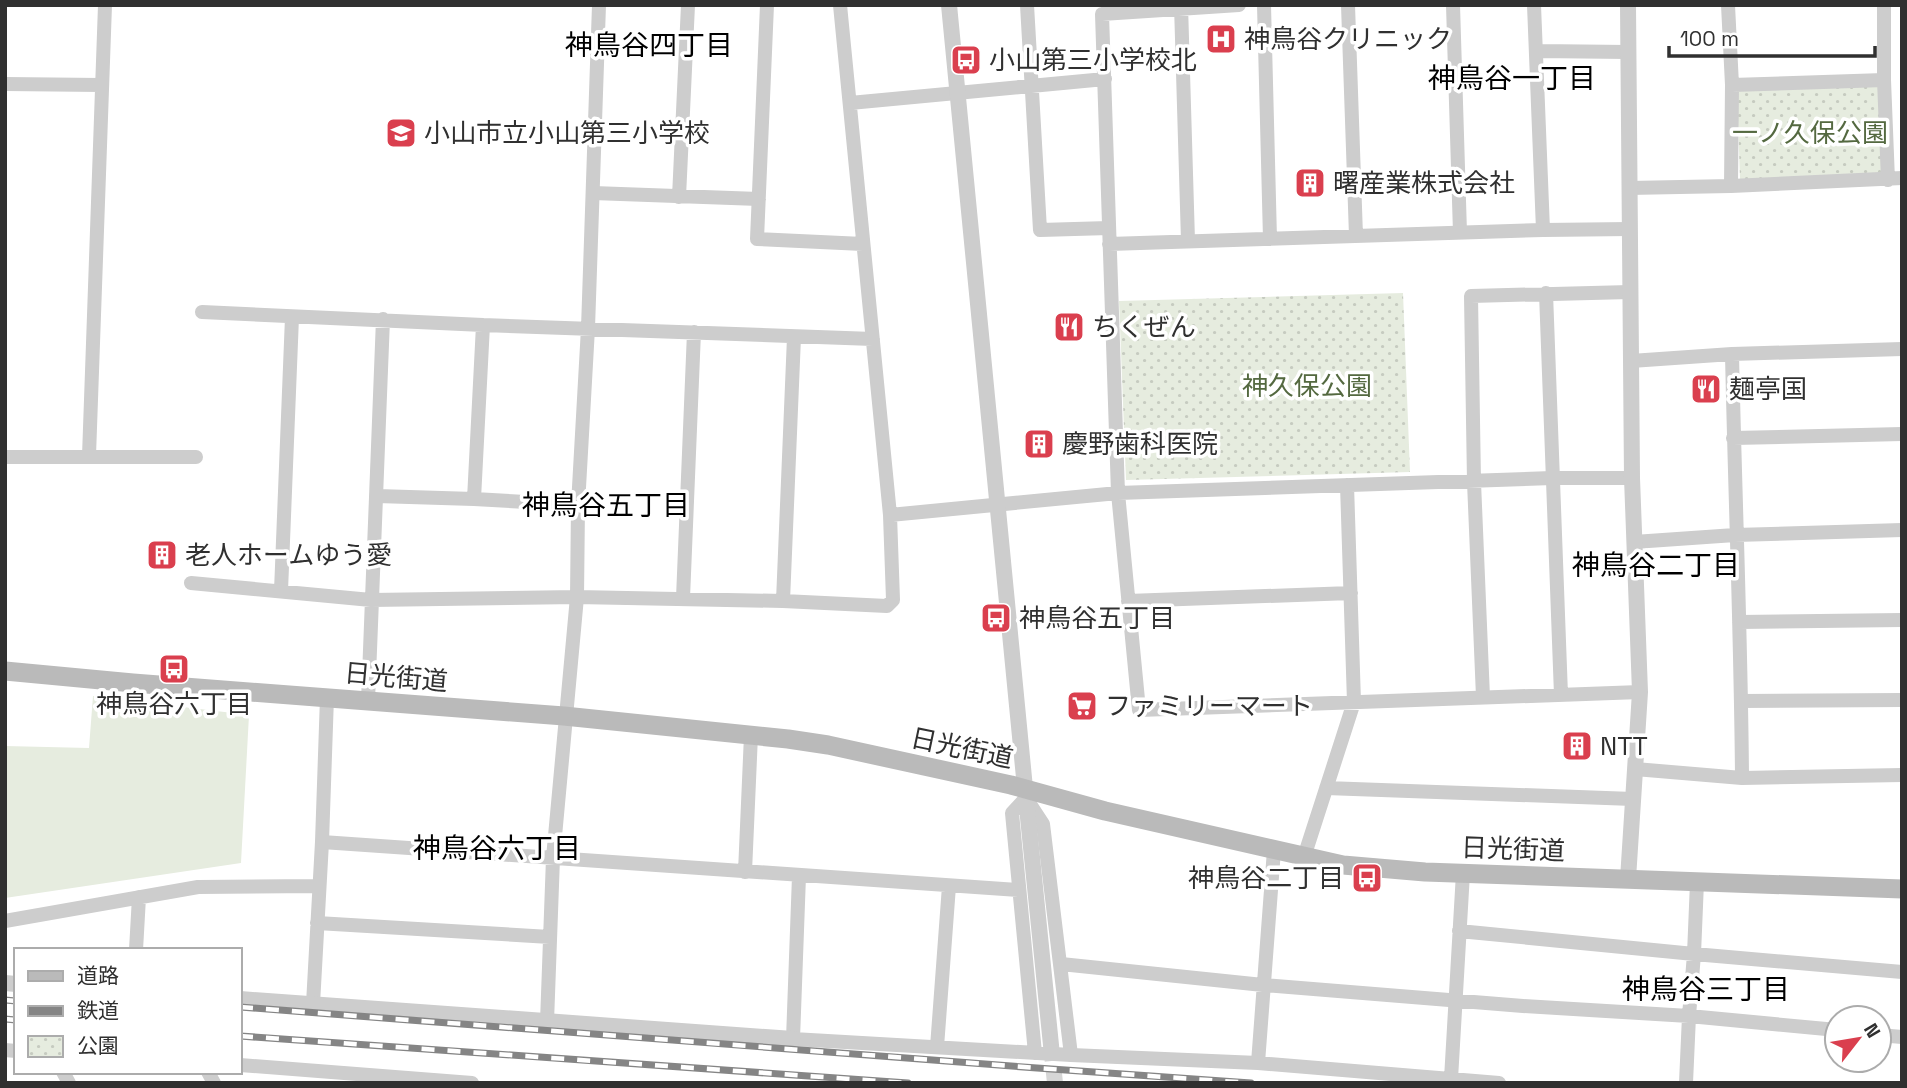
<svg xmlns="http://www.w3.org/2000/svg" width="1907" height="1088" viewBox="0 0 1907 1088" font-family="'Space Grotesk','Noto Sans JP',sans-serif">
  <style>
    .green { fill: #e6ecdf }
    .park { fill: url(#park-dots) }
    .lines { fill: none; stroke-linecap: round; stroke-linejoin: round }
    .tertiary-tunnel { stroke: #d6d6d6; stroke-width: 16; stroke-dasharray: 16 8; stroke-linecap: butt }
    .minor { stroke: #cdcdcd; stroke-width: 14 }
    .tertiary { stroke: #cdcdcd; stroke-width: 16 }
    .secondary { stroke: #bababa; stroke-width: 19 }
    .rail-casing { stroke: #858585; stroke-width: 7 }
    .rail { stroke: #fff; stroke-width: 4.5; stroke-dasharray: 13; stroke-linecap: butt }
    .labels { text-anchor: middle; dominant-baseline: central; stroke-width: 7; stroke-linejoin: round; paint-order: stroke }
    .poi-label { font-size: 26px; fill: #303030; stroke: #fff; text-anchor: start }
    .park-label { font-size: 26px; fill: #546940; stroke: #fff }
    .street-label { font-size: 26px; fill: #303030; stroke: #fff }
    .neighbourhood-label { font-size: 28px; fill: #000; stroke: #fff }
  </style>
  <defs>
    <pattern id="park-dots" width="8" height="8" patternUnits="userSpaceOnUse" patternTransform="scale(1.75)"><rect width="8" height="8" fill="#e6ecdf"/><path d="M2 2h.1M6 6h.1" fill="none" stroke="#c6cbc0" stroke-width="1.8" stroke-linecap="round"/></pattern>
  </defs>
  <rect width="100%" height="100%" fill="#fff"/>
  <path class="green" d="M93,696L249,715L241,863L5,898V746L89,748Z"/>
  <path class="park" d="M1880,86L1883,175L1740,180L1737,90Z
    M1403,293L1410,472L1126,480L1119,301Z"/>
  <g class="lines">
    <path class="tertiary-tunnel" d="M1051,1045L1055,1083"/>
    <path class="minor" d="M767,5L757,239L863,244
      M1027,5L1040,230L1109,228
      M1181,5L1188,241
      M1239,5L1102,14L1118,493L1139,710L1640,692
      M1264,5L1270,239
      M1348,5L1356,236
      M1453,5L1460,233
      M1534,5L1543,230
      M1728,5L1732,85L1731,186
      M1884,5V80L1888,180
      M1537,51L1628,52
      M5,84L101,85
      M1732,85L1884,80
      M850,103L1105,79
      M1629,188L1731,186L1902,178
      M593,193L759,199
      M679,197L688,5
      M1109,244L1543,230L1630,229
      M1546,293L1561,695
      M202,312L483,325L873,339
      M1732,354C1735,496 1741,637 1742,778
      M1631,361L1732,354L1902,349
      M1733,438L1902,434
      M89,456L105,5
      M5,457H196
      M377,496L474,499L578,505
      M474,499L483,325
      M890,515L1118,493L1552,478H1632
      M1634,542L1735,535L1902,530
      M191,583L371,600L577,597L783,601L887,606L893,600L890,515L840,5
      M281,591L292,317
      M683,598L694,332
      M783,601L794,337
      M1128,601L1351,593
      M1739,622L1902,620
      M1483,697L1474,482L1471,296L1630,292
      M368,701L383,319
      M1741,701L1902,700
      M1635,769L1742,778L1902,775
      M1326,788L1633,799
      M322,842L1019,890
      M1304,857L1354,702L1347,485
      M745,872L751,735
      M799,876L793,1039L1071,1055L1258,1063L1499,1083
      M5,921L198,887L318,886
      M317,923L550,937
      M1459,931L1694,954L1902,972
      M136,950L139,897
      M1061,964L1263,985L1523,1006L1689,1016L1694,954L1697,882
      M313,1004L322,842L327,697
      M547,1022L553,858L577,597L578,505L588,328L599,5
      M1879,1035L1902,1037
      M937,1047L949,886
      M5,1050L16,1051
      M1035,1053L1012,813L1026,798L1043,824L1071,1055
      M1258,1063L1274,850
      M240,1065L472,1083
      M63,1072L69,1083
      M208,1072L214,1083
      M1451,1079L1463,873
      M1686,1083L1689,1016L1837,1030"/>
    <path class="tertiary" d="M949,5L1025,788L1051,1045
      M1628,5L1632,478L1640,692L1628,879
      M5,983L16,984
      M240,999L793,1039"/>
    <path class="secondary" d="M5,671L133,683L564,716L788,739L828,745L1011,785L1105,811L1343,865L1425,872L1902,889"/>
    <g class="rail-casing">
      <path id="rail" d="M5,1000L16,1001
        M240,1007L1037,1068L1251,1083
        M5,1019L16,1020
        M240,1036L908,1083"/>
    </g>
    <use href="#rail" class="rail"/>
  </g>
  <defs>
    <g id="hospital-square" transform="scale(1.575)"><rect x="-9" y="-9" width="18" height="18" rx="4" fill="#da3f4e" stroke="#fff"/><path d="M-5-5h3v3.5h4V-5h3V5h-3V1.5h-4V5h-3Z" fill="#fff"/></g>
    <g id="bus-square" transform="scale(1.575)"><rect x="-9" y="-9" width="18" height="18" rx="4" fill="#da3f4e" stroke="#fff"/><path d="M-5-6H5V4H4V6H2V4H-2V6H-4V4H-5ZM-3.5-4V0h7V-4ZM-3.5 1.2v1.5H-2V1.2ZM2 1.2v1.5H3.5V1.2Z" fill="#fff"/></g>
    <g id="school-square" transform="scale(1.575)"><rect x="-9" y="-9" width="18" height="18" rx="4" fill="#da3f4e" stroke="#fff"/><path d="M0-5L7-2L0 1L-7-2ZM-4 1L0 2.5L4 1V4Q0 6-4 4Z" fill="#fff"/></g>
    <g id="building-square" transform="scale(1.575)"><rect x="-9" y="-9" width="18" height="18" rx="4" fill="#da3f4e" stroke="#fff"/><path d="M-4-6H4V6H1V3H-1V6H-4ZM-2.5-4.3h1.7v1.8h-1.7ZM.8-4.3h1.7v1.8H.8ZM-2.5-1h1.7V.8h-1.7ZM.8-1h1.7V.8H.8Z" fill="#fff"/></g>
    <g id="restaurant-square" transform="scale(1.575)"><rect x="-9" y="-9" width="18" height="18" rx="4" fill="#da3f4e" stroke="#fff"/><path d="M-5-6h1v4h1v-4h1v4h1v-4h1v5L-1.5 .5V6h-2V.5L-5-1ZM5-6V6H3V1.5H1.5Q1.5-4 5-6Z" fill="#fff"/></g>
    <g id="supermarket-square" transform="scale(1.575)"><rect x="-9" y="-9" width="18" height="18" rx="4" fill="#da3f4e" stroke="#fff"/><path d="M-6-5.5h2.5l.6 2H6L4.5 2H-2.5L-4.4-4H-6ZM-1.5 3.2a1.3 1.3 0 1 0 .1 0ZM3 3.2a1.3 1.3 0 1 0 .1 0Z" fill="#fff"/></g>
  </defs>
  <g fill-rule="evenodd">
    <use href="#hospital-square" x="1221" y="39"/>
    <use href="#bus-square" x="966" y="60"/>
    <use href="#school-square" x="401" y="133"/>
    <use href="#building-square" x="1310" y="183"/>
    <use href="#restaurant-square" x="1069" y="327"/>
    <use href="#restaurant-square" x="1706" y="389"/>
    <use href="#building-square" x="1039" y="444"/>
    <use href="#building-square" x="162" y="555"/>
    <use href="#bus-square" x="996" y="618"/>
    <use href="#bus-square" x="174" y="669"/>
    <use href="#supermarket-square" x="1082" y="706"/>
    <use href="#building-square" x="1577" y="746"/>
    <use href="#bus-square" x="1367" y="878"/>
  </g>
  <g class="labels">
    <g class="poi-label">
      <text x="1244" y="39">神鳥谷クリニック</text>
      <text x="989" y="60">小山第三小学校北</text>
      <text x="424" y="133">小山市立小山第三小学校</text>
      <text x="1333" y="183">曙産業株式会社</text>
      <text x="1092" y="327">ちくぜん</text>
      <text x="1729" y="389">麺亭国</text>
      <text x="1062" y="444">慶野歯科医院</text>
      <text x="185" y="555">老人ホームゆう愛</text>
      <text x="1019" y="618">神鳥谷五丁目</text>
      <text x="174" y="704" text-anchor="middle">神鳥谷六丁目</text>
      <text x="1105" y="706">ファミリーマート</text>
      <text x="1600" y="746">NTT</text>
      <text x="1344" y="878" text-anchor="end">神鳥谷二丁目</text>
    </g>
    <g class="park-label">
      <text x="1810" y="133">一ノ久保公園</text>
      <text x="1307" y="386">神久保公園</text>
    </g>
    <g class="street-label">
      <text transform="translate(396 677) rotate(5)">日光街道</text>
      <text transform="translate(962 748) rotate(12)">日光街道</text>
      <text transform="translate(1513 849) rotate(2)">日光街道</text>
    </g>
    <g class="neighbourhood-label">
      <text x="649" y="45">神鳥谷四丁目</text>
      <text x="1512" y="78">神鳥谷一丁目</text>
      <text x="606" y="505">神鳥谷五丁目</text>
      <text x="1656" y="565">神鳥谷二丁目</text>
      <text x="497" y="848">神鳥谷六丁目</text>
      <text x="1706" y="989">神鳥谷三丁目</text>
    </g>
  </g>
  <rect width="1907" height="1088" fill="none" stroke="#303030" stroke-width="14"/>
  <rect x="14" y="948" width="228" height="126" fill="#ffffff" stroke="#acacac" stroke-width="2"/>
  <rect x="28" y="971" width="35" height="10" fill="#bababa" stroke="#acacac" stroke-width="2"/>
  <text x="77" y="983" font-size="21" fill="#303030">道路</text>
  <rect x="28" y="1006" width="35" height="10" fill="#858585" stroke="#acacac" stroke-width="2"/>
  <text x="77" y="1018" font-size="21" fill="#303030">鉄道</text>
  <rect x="28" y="1036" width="35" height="21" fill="url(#park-dots)" stroke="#acacac" stroke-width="2"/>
  <text x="77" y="1053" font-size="21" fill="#303030">公園</text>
  <g transform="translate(1858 1039) rotate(59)"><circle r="33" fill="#ffffff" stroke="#acacac" stroke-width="2"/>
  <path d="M0-5L12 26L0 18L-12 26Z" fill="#da3f4e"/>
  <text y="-10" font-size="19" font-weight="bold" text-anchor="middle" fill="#303030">N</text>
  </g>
  <path d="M1669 46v10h206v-10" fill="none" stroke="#303030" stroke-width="3.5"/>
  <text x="1680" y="46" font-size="21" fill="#303030" stroke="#ffffff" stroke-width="5" paint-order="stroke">100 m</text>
</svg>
